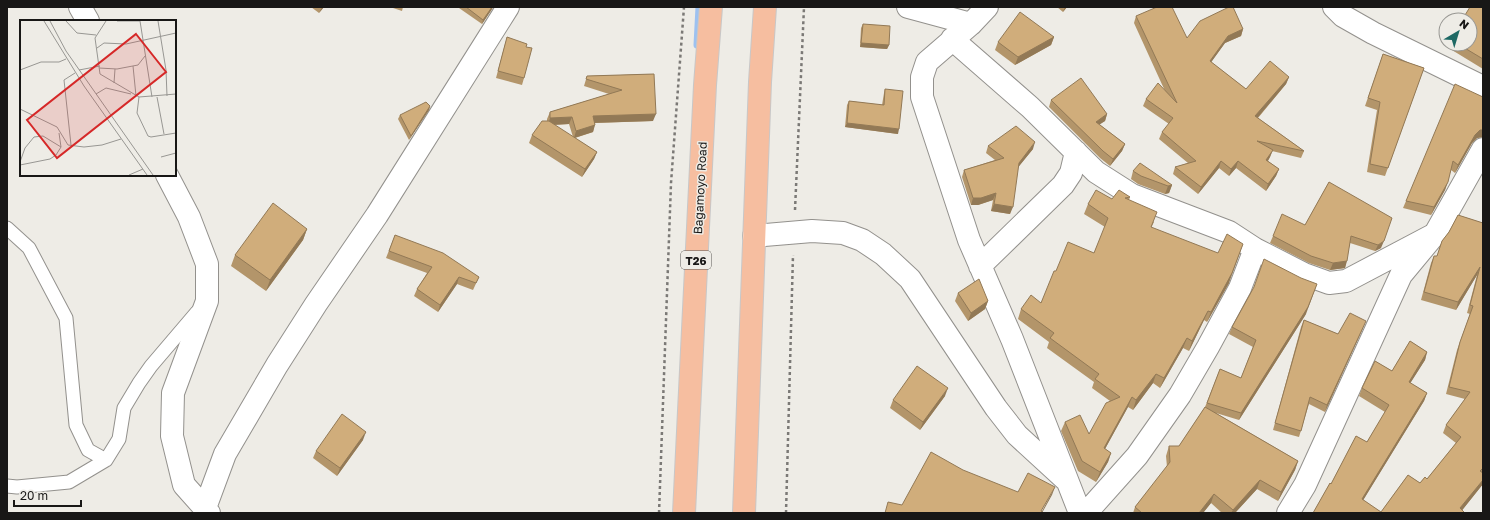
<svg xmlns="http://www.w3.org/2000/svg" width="1490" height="520" viewBox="0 0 1490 520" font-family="'Golos Text',sans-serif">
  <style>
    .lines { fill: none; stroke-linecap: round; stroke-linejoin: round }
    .stream { stroke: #9dc1f0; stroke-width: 7 }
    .service-casing { stroke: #93918d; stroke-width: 15 }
    .minor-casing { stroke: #93918d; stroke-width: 24 }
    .trunk-casing { stroke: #c8c7c7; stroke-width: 24 }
    .path { stroke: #7b7976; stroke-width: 2.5; stroke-dasharray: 3 3; stroke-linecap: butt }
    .service { stroke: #fff; stroke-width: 13 }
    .minor { stroke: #fff; stroke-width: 22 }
    .trunk { stroke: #f6bea0; stroke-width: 22 }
    .wall { fill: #b3956a; fill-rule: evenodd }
    .shaded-wall { fill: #927956 }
    .building { fill: #d0ad7b; stroke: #927956 }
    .labels { text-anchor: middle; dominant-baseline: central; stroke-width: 3; stroke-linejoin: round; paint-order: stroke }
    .shield { fill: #eeece6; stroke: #585754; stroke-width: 1 }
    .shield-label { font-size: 11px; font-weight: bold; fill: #181716 }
    .street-label { font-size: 12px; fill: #181716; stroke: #eeece6 }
    .inset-road { fill: none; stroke: #989793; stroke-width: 1 }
    .view { fill: #d62828; fill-opacity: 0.15; stroke: #d62828; stroke-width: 2 }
    .inset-edge { fill: none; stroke: #181716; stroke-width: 2 }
  </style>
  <rect width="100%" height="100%" fill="#eeece6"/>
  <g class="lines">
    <path class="stream" d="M697,45L699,7"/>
    <g class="service-casing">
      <path id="service" d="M7,228L29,248L66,318L76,425L88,450L106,460
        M7,486L17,487L69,482L106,460L119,439L124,408L139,383L151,366L197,312"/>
    </g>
    <g class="minor-casing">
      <path id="minor" d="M80,7L88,21
        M908,7L971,24
        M987,7L971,24L927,62L922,77V97L969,240L1012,339L1080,513
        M1334,7L1343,16L1373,33L1483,87
        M952,39L1030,107L1096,172L1132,195L1229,232L1255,249L1304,274L1329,283L1346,281L1435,234
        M167,175L189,217L207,264V301L173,393L172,436L184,485L209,513
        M754,236L812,231L843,233L862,240L883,254L910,279L996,408L1017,435L1066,480
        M980,266L1063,185L1071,173L1076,152
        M205,508L225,454L277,365L316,304L377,215L508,7
        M1086,513L1137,456L1180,395L1208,347L1240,288L1255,249
        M1288,513L1305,485L1401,275L1435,234L1483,149"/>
    </g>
    <g class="trunk-casing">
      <path id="trunk" d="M684,513L705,85L711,7
        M744,513L760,82L765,7"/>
    </g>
    <path class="path" d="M795,210L804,7
      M659,513L671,183L684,7
      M786,513L793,255"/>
    <use href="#service" class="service"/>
    <use href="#minor" class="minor"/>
    <use href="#trunk" class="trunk"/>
  </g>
  <path class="wall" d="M311,7H324L319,13Z
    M390,7H403L402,11Z
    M460,7H493L492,9L482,24L459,8Z
    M1057,7H1067L1063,12Z
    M1483,7V69L1447,47L1448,44H1470Z
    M1136,16L1187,38L1243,29L1241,36L1225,43L1211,62L1246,89L1289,77L1286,84L1258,118L1304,151L1301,158L1272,151L1270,157L1268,161L1279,169L1276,176L1266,191L1236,168L1229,176L1219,168L1198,194L1173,174L1175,167L1188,163L1159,139L1162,132L1169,124L1143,106L1146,99L1165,91L1134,23Z
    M863,24L889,45L887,49L860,47L861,28Z
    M507,37L526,47L524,78L522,85L496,78L505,44Z
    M1054,37L1051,45L1015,65L995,50L998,42Z
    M1383,54L1424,68L1385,176L1367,172L1377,110L1365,106Z
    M654,74L653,121L595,123L593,132L575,138L597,152L594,159L582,177L529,143L532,135L547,121V119L550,112L609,94L584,86L587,76ZM569,124L573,137L554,125Z
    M885,89L898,134L845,127L847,105L849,101L882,105L884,93Z
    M1483,97V137L1477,138L1472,143L1455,173L1451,170L1445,190L1431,215L1403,208L1406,201Z
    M1051,100L1107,114L1105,121L1099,124L1125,144L1122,151L1110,166L1100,158L1049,107Z
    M430,106L429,110L409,140L398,119L400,115Z
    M988,146L1033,149L1018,167L1010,214L991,211L993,200L978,205H971L962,177L964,170L995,160L986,153Z
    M1133,171L1172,185L1169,193L1165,194L1138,184L1131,179Z
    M1329,182L1381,248L1375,251L1350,243L1345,268L1330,270L1309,263L1270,243L1273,236L1305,225Z
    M1130,197L1129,200L1154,222L1151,228L1229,283L1207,322L1204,320L1189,351L1183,348L1160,388L1153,383L1133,410L1128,407L1105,449L1111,453L1108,462L1096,482L1078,471L1061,431L1065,422L1089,434L1110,401L1092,388L1094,382L1047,348L1049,342L1018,319L1021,309L1041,303L1056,271L1094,253L1105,227L1084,214L1088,204L1112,199Z
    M1458,215L1483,223V471L1482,473H1483V484L1462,510L1465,513H1313L1330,483L1331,484L1356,436L1367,442L1385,412L1359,396L1362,388L1375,361L1392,371L1410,341L1427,352L1425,360L1410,383L1427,393L1424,401L1363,500L1381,512L1408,475L1420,483L1425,477L1427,479L1456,443L1443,433L1446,425L1465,399L1446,394L1457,350L1470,314L1467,313L1477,275L1456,310L1421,300L1431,263L1434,256H1437L1442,241L1449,232Z
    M307,229L303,240L266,291L231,266L235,255Z
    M395,235L479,277L473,290L457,284L438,312L414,296L417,289L427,273L386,258Z
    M958,293L988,301L985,309L968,321L955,301Z
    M1306,314L1239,420L1216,413L1298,461L1295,470L1278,501L1257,489L1235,513H1222L1211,503L1203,513H1133L1135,507L1167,467L1166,456L1169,446H1179L1205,407L1220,369L1241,378L1253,347L1229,334L1232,327Z
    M1304,320L1338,334L1363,328L1325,412L1309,404L1299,437L1273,430L1301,327Z
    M945,396L920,430L890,408L893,400Z
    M363,440L337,476L313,458L316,451Z"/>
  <path class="shaded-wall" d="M322,7H324L319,13Z
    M492,7H493L492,9L482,24L483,20Z
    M1065,7H1067L1063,12Z
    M1243,29L1241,36L1225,43L1207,68L1210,61L1228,36Z
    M1054,37L1051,45L1015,65L1018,57Z
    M861,43L889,45L887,49L860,47Z
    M1289,77L1286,84L1253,123L1255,116Z
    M430,106L429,110L409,140L411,136Z
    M656,114L653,121L590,123L593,116Z
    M1107,114L1105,121L1093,129L1096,122Z
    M572,117L569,124L548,125L550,118Z
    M847,123L899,129L898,134L845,127Z
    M595,125L593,132L574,138L576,131Z
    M1480,130H1483L1482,137L1477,138L1472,143L1455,173L1458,165L1475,135Z
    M1035,142L1033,149L1016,170L1019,163Z
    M1125,144L1122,151L1110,166L1113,159Z
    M1273,150L1270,157L1264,167L1266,160Z
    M597,152L594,159L582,177L585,169Z
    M1221,161L1219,168L1198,194L1201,187Z
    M1238,161L1236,168L1229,176L1231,169Z
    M1279,169L1276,176L1266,191L1268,184Z
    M1448,182L1445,190L1431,215L1434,207Z
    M1172,185L1169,193L1165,194L1168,186Z
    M996,193L993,200L978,205H971L973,198Z
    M994,204L1013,207L1010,214L991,211Z
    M307,229L303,240L266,291L270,280Z
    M1384,241L1381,248L1375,251L1378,245Z
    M1243,244L1229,283L1207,322L1211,312Z
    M1347,261L1345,268L1330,270L1333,263Z
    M1480,267L1477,275L1456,310L1458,302Z
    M459,277L457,284L438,312L440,305Z
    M1317,284L1306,314L1239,420L1241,413Z
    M988,301L985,309L968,321L971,313Z
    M1208,311L1204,320L1189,351L1192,341Z
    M1366,321L1363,328L1325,412L1327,405Z
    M1187,338L1183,348L1160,388L1164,378Z
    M1427,352L1425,360L1406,390L1409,382Z
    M1156,374L1153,383L1133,410L1136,400Z
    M948,388L945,396L920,430L923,422Z
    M1427,393L1424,401L1359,507L1362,499Z
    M1132,397L1128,407L1100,458L1104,448Z
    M366,432L363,440L337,476L340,468Z
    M1111,453L1108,462L1096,482L1100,472Z
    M1298,461L1295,470L1278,501L1281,492Z
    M1260,480L1257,489L1235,513H1231L1233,510Z
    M1483,480V484L1460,513V508Z
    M1055,487L1052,495L1042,513H1041Z
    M1214,494L1211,503L1203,513H1199Z"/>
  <path class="building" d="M466,7H492L483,20Z
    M1157,7H1172L1187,38L1200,21L1229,7H1233L1243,29L1228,36L1210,61L1246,89L1270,61L1289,77L1255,116L1304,151L1257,141L1273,150L1266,160L1279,169L1268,184L1238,161L1231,169L1221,161L1201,187L1175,167L1196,161L1162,132L1173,118L1146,99L1158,83L1177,103L1136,16Z
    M1470,7H1483V59L1458,44H1470V20H1462Z
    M1020,12L1054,37L1018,57L998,42Z
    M863,24L890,26L889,45L861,43Z
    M507,37L527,44L526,47L532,48L524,78L498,71Z
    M1383,54L1424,68L1388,168L1370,164L1380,102L1368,98Z
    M654,74L656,114L593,116L595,125L576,131L572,117L550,118V112L622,90L586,79L587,76Z
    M1081,78L1107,114L1096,122L1125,144L1113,159L1103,151L1051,100Z
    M1455,84L1483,97V130H1480L1475,135L1458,165L1453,161L1448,182L1434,207L1406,201Z
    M885,89L903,91L899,129L847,123L849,101L884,105Z
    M426,102L430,106L411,136L400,115Z
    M542,121H549L597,152L585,169L532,135Z
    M1016,126L1035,142L1019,163L1013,207L994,204L996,193L981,198H973L964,170L1004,158L988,146Z
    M1140,163L1172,185L1168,186L1141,176L1133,171Z
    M1329,182L1392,218L1384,241L1378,245L1351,236L1347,261L1333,263L1311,256L1273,236L1282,214L1305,225Z
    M1096,190L1112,199L1119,190L1130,197L1125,198L1157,212L1151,227L1218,253L1227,234L1243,244L1232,273L1211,312L1208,311L1192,341L1187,338L1164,378L1156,374L1136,400L1132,397L1104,448L1111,453L1100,472L1082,461L1065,422L1080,415L1089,434L1106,403L1120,397L1095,379L1099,374L1050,338L1054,333L1021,309L1031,295L1041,303L1054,271H1056L1068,242L1094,253L1108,218L1088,204Z
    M273,203L307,229L270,280L235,255Z
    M1458,215L1483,223V468L1480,471L1483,473V480L1460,508L1465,513H1313L1330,483L1331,484L1356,436L1367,442L1389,405L1362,388L1375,361L1392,371L1410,341L1427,352L1409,382L1427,393L1362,499L1381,512L1408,475L1420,483L1425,477L1427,479L1461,437L1446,425L1470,392L1449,387L1460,342L1473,306L1470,305L1480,267L1458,302L1424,292L1434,256H1437L1442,241L1449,232Z
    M395,235L443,253L479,277L476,283L459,277L440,305L417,289L432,267L389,251Z
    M1264,259L1301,278L1317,284L1308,307L1241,413L1207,403L1220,369L1241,378L1256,340L1232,327L1254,287Z
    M979,279L988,301L971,313L958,293Z
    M1350,313L1366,321L1327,405L1310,397L1301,431L1275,423L1304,320L1338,334Z
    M917,366L948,388L923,422L893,400Z
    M1205,407L1298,461L1281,492L1260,480L1233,510L1214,494L1199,513H1142L1135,507L1170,462L1169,446H1179Z
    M342,414L366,432L340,468L316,451Z
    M931,452L963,470L1018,492L1028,473L1055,487L1041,511L1044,513H885L888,502L902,505Z"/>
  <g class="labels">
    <rect class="shield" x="681" y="251" width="30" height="18" rx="3"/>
    <g class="shield-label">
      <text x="696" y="260">T26</text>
    </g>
    <g class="street-label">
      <text transform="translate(700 188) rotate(-87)">Bagamoyo Road</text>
    </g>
  </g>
  <g transform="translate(20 20)">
    <rect width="156" height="156" fill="#eeece6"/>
    <path class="inset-road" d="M24,1L64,66L127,155M30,1L46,31L133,155M46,1L57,13L76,15M86,1L75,18L80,54L119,77L156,74M97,1H120M120,1L132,77M138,1L146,50L147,76M77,28L84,23L106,24L156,13M113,46L116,76M79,48L97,49L118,45L125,36M0,50L21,42H39L46,39M59,50L80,46M94,63L95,49M76,74L86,68L111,74M119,77L117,93L128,116L131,117L156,113M137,77L144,114M0,89L37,107L48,125L64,127L82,125L101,119M51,125L44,60L55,53M141,137L156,133M0,142L5,128L14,117L23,116L41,127M0,145L30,139L36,135L41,127L39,113M109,155L123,149"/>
    <path class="view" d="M116,14L146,52L37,138L7,100Z"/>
    <rect width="156" height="156" class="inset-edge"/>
  </g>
  <rect width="1490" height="520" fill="none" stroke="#181716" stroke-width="16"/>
  <g transform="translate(1458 32) rotate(38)"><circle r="19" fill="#eeece6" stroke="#989793"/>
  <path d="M0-3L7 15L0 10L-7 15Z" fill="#1e6964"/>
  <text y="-6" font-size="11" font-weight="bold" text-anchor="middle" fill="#181716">N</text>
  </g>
  <path d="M14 500v6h67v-6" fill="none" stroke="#181716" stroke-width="2"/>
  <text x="20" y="500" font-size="12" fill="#181716" stroke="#eeece6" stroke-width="3" paint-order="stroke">20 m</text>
</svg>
